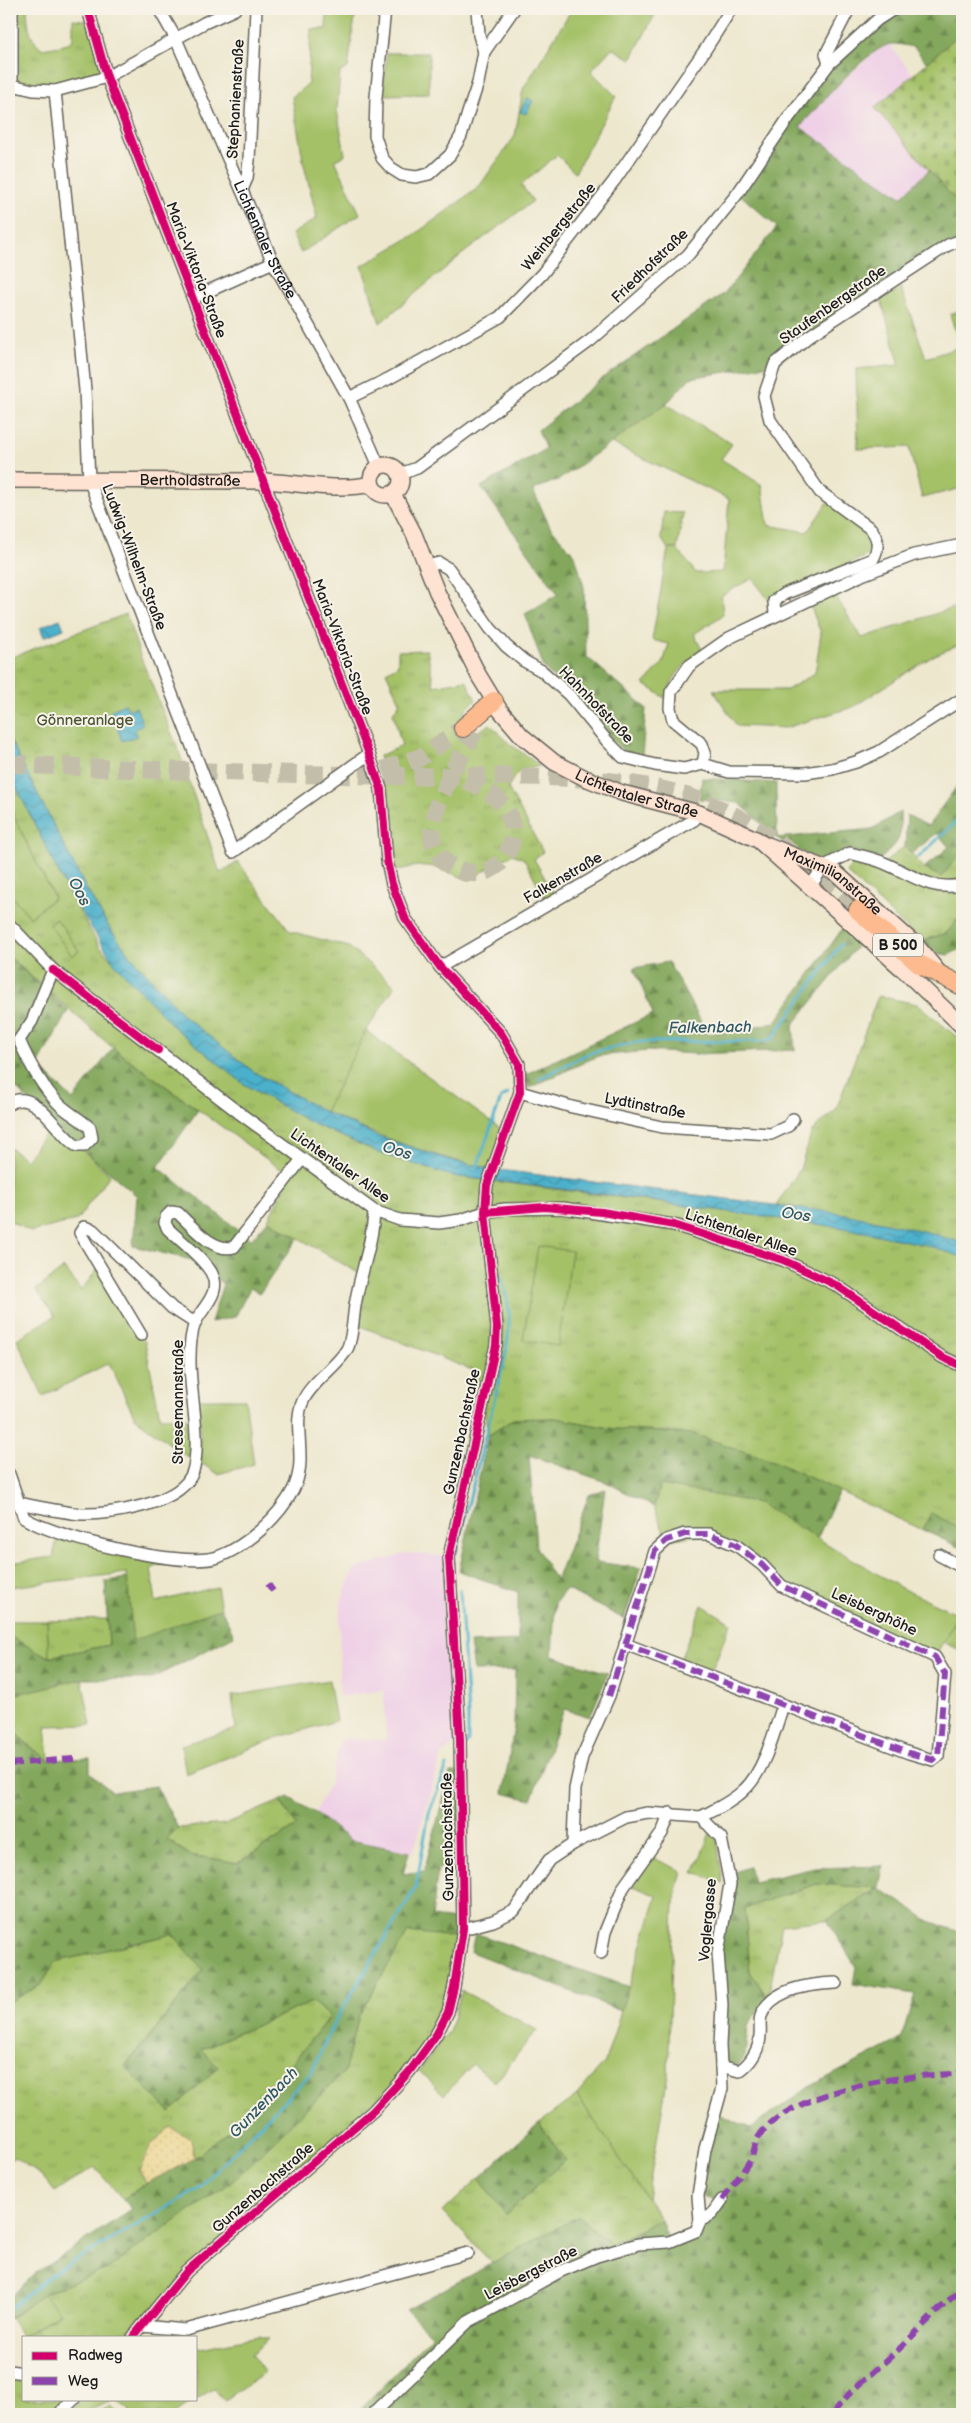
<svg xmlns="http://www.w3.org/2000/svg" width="971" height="2423" viewBox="0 0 971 2423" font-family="'Balsamiq Sans',sans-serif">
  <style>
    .built { fill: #efd0e6 }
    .grass { fill: url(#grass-tufts); stroke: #606e42; fill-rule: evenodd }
    .forest { fill: url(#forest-firs); stroke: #50623c }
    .sand { fill: url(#sand-dots); stroke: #857b5d }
    .cemetery { fill: url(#cemetery-stones); stroke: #606e42 }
    .garden { fill: #a4c168; stroke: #606e42 }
    .water { fill: url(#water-waves); stroke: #346674 }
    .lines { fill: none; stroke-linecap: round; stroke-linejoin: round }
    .stream { stroke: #4bb0cb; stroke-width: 3 }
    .primary-tunnel { stroke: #c3beaa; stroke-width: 18; stroke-dasharray: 18 9; stroke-linecap: butt }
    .street-casing { stroke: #65635a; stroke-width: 14 }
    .secondary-casing { stroke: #65635a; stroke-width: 18 }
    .primary-casing { stroke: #65635a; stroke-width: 20 }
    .street { stroke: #fff; stroke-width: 11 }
    .secondary { stroke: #fee3d2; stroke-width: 15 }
    .primary { stroke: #fcba8e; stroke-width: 18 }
    .quiet { stroke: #8e44ad; stroke-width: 6; stroke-dasharray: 12 6; stroke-linecap: butt }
    .cycleway-casing { stroke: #f7f3e8; stroke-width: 11 }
    .cycleway { stroke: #d6006c; stroke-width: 8 }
    .labels { text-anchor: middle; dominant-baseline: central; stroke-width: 4; stroke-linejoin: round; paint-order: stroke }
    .shield { fill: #f7f3e8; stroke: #5e5c59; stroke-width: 1 }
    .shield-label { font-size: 14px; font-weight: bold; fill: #1c1c1c }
    .street-label { font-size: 15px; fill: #1c1c1c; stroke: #f7f3e8 }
    .park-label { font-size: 15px; fill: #4c5637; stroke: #f7f3e8 }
    .water-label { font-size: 16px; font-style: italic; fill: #2f5762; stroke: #f7f3e8 }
  </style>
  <defs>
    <pattern id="grass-tufts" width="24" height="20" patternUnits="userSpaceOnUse" patternTransform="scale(1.25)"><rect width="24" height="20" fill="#a4c168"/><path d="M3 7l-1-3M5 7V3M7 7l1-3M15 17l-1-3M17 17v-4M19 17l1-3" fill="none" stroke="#8da55a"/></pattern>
    <pattern id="forest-firs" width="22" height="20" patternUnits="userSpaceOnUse" patternTransform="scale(1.25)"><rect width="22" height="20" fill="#83a75c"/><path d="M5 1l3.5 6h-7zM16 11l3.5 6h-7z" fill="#6a874b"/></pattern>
    <pattern id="sand-dots" width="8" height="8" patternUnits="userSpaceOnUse" patternTransform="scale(1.25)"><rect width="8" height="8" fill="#eeda9e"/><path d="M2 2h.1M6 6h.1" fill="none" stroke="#ccba88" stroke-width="1.8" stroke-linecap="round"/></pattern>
    <pattern id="cemetery-stones" width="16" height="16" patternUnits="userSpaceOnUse" patternTransform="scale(1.25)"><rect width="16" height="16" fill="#a4c168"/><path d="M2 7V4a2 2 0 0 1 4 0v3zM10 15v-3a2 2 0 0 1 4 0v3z" fill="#8da55a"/></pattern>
    <pattern id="water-waves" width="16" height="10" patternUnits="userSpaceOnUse" patternTransform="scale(1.25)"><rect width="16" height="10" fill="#4bb0cb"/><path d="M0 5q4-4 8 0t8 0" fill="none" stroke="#3e8ea4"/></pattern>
  </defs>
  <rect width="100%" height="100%" fill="#f7f3e8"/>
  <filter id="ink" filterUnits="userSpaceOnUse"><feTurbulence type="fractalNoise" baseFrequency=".02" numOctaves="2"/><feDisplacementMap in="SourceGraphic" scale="10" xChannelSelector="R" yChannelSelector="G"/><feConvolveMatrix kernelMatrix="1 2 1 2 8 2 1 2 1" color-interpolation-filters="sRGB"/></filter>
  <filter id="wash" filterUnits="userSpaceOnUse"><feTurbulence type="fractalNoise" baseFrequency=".0096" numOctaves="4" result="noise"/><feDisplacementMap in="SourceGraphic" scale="20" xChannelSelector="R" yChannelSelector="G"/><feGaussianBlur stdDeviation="1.12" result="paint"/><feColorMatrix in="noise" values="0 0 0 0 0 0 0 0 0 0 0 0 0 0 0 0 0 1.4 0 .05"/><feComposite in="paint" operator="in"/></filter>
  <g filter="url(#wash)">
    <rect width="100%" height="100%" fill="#ede7cd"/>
    <path class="built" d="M889,44L914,76L875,109L930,169L902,198L800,127L829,93L874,53Z
      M407,1553L449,1557L460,1739L442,1754L413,1853L350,1840L315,1813L329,1785L341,1739L386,1740L384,1690L339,1697L340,1605L350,1577L357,1568Z"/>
    <path class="grass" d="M12,9H27C28,25 29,39 43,49C55,46 64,48 73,39V19L91,21L107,77L55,91L12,85Z
      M664,512L683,513L677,549H668L661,538Z
      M126,614L141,658L178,749L220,873L238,862L290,931L349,947L395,986L366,1031L325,1112L254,1072L185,1017L128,953L109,927L84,885L9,738V658Z
      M427,650L434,686L466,680L476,700L466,709L461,719L468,733L477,732L490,724L510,744L540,766C522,770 516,770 508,788L543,852L534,859L554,894L546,899L524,859L513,854L469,880C434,867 430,860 393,872L381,789L384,771L379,756L402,746L393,713L400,702L386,672L398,665V651Z
      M9,772L67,890L100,947L176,1029L244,1084L309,1122L382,1154L452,1176L772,1217L776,1206L800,1169L812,1131L836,1110L878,996L917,1004L962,1041V1548L775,1462L693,1434L615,1429L555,1418L513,1419L488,1436L483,1400L475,1371L360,1326L365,1277L268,1220L290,1176L113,1048L9,957V893L30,917L54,898L9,807ZM56,919L79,951L72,956L50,924Z
      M905,846L924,868L941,877L962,851V914L947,933L921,941L846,872C860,854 863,856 884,863Z
      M702,1605L731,1623L711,1672L680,1660Z
      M958,1614L962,1616V1651L943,1642Z
      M107,1619L109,1645L49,1657L47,1621Z
      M280,1801L297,1826L238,1863L190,1855L167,1840L178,1828L225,1824Z
      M817,1884L879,1888L827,1920L782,1925L768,1998L750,1972L745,1908Z
      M408,1931L462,1938L448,2012L409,2072L187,2271L133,2337H24V2340L22,2337L60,2313L43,2294L107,2269L344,2072L359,2015Z
      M173,1934L203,1970L125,2066L201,2049L312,2002L330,2016L251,2114L195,2158L191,2139L139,2171L147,2183L123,2199L94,2167L55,2192L42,2176L14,2157L9,2162V2002L42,1984L55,1962Z
      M577,2095L661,2219L611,2245L579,2216L492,2263L443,2212L479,2178L506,2214L565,2160L539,2123Z
      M9,2371L24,2373V2399H74L59,2414H9Z"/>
    <path class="forest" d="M894,9H962V32L927,63L914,47C906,46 894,42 887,45C863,54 818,106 800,127L901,197L930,169L962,208V240L775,364L690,378L666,404L560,479L533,490L550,527L575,555L584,587L586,656L646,708L642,756L624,752L544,668L525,614L558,594L481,487L546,449L538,430L607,375L725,293L777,227L738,193L827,64Z
      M702,778L776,783L777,838L872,829L900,812C902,840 900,840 881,859L846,849L823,864L777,838L739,803L699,799Z
      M962,779V851L941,877L924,868L949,847L937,833L912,853L905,846L907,815L928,826Z
      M962,914V948L948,955L930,952L921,941L947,933Z
      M845,925L861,941L793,1025L795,1050L695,1054L648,1051L598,1056L529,1088L524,1075L653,1014L634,968L668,962L708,1034L775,1023Z
      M9,957L68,1011L38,1065L73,1100L113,1048L198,1110L158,1167L251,1240L268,1220L298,1238L260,1293L250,1288L235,1317L211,1322L223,1284L191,1260L133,1246L137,1196L53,1124L16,1088L9,1095Z
      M555,1418L615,1429L693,1434L775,1462L839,1491L817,1539L758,1503L660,1485L654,1507L606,1482L529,1455L536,1547L556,1581L589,1495L605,1489L595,1562L641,1568L624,1619L566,1589L555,1603L552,1656L608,1673L590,1717L564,1709L531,1800L503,1793L514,1727L515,1670L474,1671L470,1643L518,1641V1592L459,1571L488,1436L513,1419Z
      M931,1513L962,1529V1549L923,1529Z
      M128,1578L133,1640L221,1608L234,1636L151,1679H82L9,1696V1636L49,1657L109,1645L105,1581Z
      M9,1718L24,1742L49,1760L90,1758V1773L112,1792L156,1786L178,1828L167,1840L190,1855L238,1863L297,1826L280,1801L288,1797L315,1813L350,1840L409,1852L403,1874L424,1871L450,1773H461L462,1870L438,1868L432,1917L455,1920L462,1938L408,1932L359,2015L344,2072L233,2181L107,2269L44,2294L9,2319V2299L30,2277L132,2209L123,2199L147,2183L195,2158L251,2114L330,2016L312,2002L201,2049L218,2067L170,2112L125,2067L203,1970L173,1934L55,1962L42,1984L9,2002Z
      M883,1866L879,1888L929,1921L962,1933V2414H355L432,2336L406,2310L579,2216L611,2245L661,2219L669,2242L696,2231L721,2200L698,2196L716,2113L751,2128L809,2087L901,2039L915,1994L853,1984L856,1967L827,1920L878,1888L817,1884L745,1908L750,1972L768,1998L748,2025L745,2057L739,2065L723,2064L718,1953L731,1873L749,1867L753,1882L815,1868Z
      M475,1933L629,1987L621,2011L471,1952Z
      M539,2123L565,2160L506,2215L479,2178Z"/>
    <path class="sand" d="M170,2127L191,2139L195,2158L147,2183L139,2171L151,2145Z"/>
    <path class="cemetery" d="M962,32V208L875,108Z"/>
    <path class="garden" d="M327,9H356L348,68L340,72L337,110L345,155L335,160L360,214L301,253L292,234L317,218L304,165L292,97L308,84L311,29H326Z
      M572,9H658L631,59L612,48L591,71L616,96L575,173L557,155L521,185L533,201L461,255L380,323L362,266L414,235L478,188L515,136L523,89Z
      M387,53H429V94L382,95Z
      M901,288L926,358L960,347L950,314L962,310V488L922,498L909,447L858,449L856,369L900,365L881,300Z
      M666,404L732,444L721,459L762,485L768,525L807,532L828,502L871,529L877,551L769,600L752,578L721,596L723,615L694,634L702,650C682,666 674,674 665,698L644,684L663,663L669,644L652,640L668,549H677L696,573L723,572L729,499L611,443Z
      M834,594L862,638L962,605V643L933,656L853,707L785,728L737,726L713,690H787L815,673L821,633L810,605Z
      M9,807L54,898L30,917L9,893Z
      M57,919L79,951L72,956L49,924Z
      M366,1031L505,1132L492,1169C432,1157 380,1137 325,1112Z
      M53,1124L110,1175L77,1220L31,1232L9,1220V1147L26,1160Z
      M538,1246L572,1251L558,1346L523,1340Z
      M64,1268L81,1290L98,1269L145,1342L160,1417H186L189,1458L135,1418L109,1363L43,1396L17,1339L55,1316L36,1290Z
      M198,1399H245L254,1464L218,1474L201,1463Z
      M660,1485L758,1503L903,1589L958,1614L935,1657L782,1586L762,1565L709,1534L667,1540L654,1507Z
      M58,1535L169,1561L151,1569L156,1602L217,1587L221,1608L133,1641L127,1573L9,1587V1563L53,1557Z
      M9,1621H47L49,1657L9,1636Z
      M82,1679L91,1725L46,1726L49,1760C20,1739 9,1733 9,1696Z
      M329,1680L336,1721L279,1737L186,1774L181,1745L236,1729L232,1696Z
      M710,1833L717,1840L723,1883L694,1873Z
      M651,1857L682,1871L674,1903L668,2074L647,2199L577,2095L605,2062L657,1896L633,1886Z
      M462,1991L537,2030L495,2082L473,2064L444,2095L419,2071L449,2031Z
      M43,2294L60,2312L22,2337L11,2319Z
      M258,2336L269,2339L251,2354L265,2373L225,2400L213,2389L173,2414H130L129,2409L115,2400L80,2414H69L82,2399H196V2349Z
      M110,2407L120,2414H93Z"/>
    <path class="water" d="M527,98L533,101L526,114L520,112Z
      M60,619L64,629L44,637L40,627Z
      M125,704L128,710L136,707L143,725L135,729L137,736L122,741L111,710Z
      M9,738L84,885L109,927L128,953L185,1017L254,1072L325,1112L377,1136L453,1161L492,1169L845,1214L927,1232L962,1243V1257L926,1245L844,1228L594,1193L452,1176L382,1154L309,1122L244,1084L176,1029L115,964L67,890L9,772Z"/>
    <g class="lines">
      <path class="stream" d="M919,857L962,816
        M539,1079L589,1053L637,1042L766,1041L772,1039L841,944
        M476,1170L501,1098L508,1094
        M456,1553L506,1353C511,1321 511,1302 499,1272
        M460,1590L468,1716V1741L464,1747
        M9,2310L49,2276L197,2190L311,2073L334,2023L416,1887L429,1813L447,1766"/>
    </g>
  </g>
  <g filter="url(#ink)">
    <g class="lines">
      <path class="primary-tunnel" d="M9,764C139,770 270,774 401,776C493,778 611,769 698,800C761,822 809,866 858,910
        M383,770L421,757L463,728
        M465,780C553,811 502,902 448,864C438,857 431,843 432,831C432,806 462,753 475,731"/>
      <g class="street-casing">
        <g id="street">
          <path d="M88,9L107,77L369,754L381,789L387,861L392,884L405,918L440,967L501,1033L519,1064L520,1092L487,1185L485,1212L497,1327L496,1345L449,1557L460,1739L463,1929L454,1987L448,2012L436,2035L409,2072L373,2111L187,2271L133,2337"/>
          <path id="s1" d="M159,9L176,39L273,262L349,398L379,466"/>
          <path d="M385,9L376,97L375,136L382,158L391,168L402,175L416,177L429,174L450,155L461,136L468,113L478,83L484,52L514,9"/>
          <path d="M477,9L479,35L484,52"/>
          <path d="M829,64L826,54L849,9"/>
          <path d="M12,85L33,90L55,91L107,77L204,23L235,9"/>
          <path d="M55,91L85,390L89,480L233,852L369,754"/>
          <path d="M9,101L12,85V9"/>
          <path d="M242,190L247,178L249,160L256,9"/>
          <path d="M193,298L273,262"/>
          <path d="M349,398L388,379L500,317L542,274L614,181L705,50L731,9"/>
          <path d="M400,474L417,468L590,341L688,255L738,193L787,120L829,64L877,20L894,9"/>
          <path d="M427,566L439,563L449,569L490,628L506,646L524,661L542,671L569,695L607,741L623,757L655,765L684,769L703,764L705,753L702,744L673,720L670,708L671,692L689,666L729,638L864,574L914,555L962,545"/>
          <path d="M775,614L774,601L784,594L873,559C879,548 879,539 871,529L820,492L770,420L764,396L775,364L809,336L948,245L962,240"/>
          <path d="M703,764L729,772L805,773L832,769L856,762L879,752L962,699"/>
          <path d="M810,887L823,867L850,853C861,856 873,858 884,863C913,875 929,891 962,885"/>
          <path d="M9,924L53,970L238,1112L374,1211L400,1220L439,1223L461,1220L485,1212L505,1209L563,1208L674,1225L783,1260L836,1285L942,1357L962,1366"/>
          <path d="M440,967L694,820L699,813"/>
          <path d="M520,1092L572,1107L662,1127L771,1134L788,1126L793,1119"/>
          <path d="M9,1104C35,1085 58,1136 77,1146H84L92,1138L90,1128C81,1119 68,1113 59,1104C41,1086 29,1063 19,1040L32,1021L53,970"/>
          <path d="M141,1335L80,1233L84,1227L93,1230L172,1308L195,1323"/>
          <path d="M9,1474L24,1518C57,1538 182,1569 218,1557C247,1546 279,1517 293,1490C309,1459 291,1426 303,1401C311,1382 338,1366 347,1349C353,1339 353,1313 356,1300C361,1271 373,1242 374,1211"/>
          <path d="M18,1503C39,1507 60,1512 81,1514C111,1515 183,1504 193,1471C202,1440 189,1391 190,1357C190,1347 191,1333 195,1323C202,1307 223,1293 211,1272C201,1256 182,1242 168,1229L165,1223L166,1217L171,1212L178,1213C192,1226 213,1253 234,1247L302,1159"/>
          <path d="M939,1555L962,1567"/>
          <path d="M701,1817C716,1809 732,1802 744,1790C764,1772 775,1730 783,1705"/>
          <path d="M573,1844L575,1789L582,1757L609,1696L655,1551L667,1540L685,1534H709L736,1545L762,1565L782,1586L935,1657L945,1674L938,1756L933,1760L909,1753L625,1644"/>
          <path d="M463,1929L493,1921L514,1911L549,1860L573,1844L626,1817L648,1813L701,1817L721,1838L730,1884L718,1953L722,2005L720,2045L722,2088L705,2149L698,2196L700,2221"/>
          <path d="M601,1953L605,1932L623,1888L662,1833L670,1813"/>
          <path d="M721,2066L739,2071C750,2064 760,2049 760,2035C761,2030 759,2021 761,2016C771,1988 811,1984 836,1983"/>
          <path d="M142,2326L186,2330L468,2253"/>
          <path d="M9,2371L24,2373"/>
          <path d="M59,2414L74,2399"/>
          <path d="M373,2414L468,2322L561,2271L597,2256L638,2244L669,2242L696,2231L700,2221L712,2214L722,2200"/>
        </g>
      </g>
      <g class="secondary-casing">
        <g id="secondary">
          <circle cx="386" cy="480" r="15"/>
          <path id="s2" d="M9,480C93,481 177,480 261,481C297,482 337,492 371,484"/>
          <path id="s3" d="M393,494L414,534L437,592L479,676L499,709L522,736L554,762L585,778L622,793L699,813L758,840L908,974L962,1026"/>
          <path id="s4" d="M768,845L836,873L917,946L939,973"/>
        </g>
      </g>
      <g class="primary-casing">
        <path id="primary" d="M463,728L494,701
          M858,910L919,964L962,986"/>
      </g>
      <use href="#street" class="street"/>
      <use href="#secondary" class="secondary"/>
      <use href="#primary" class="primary"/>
      <path class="quiet" d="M268,1584L273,1591
        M609,1696L655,1551L667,1540L685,1534H709L736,1545L762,1565L782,1586L935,1657L945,1674L938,1756L933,1760L909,1753L625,1644
        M9,1764L74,1759
        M722,2200C731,2186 744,2172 752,2156C754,2151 755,2144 758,2138C778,2102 863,2082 902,2078C922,2075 942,2075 962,2073
        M833,2414C850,2388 876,2371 898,2350C920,2329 939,2308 962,2289"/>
      <g class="cycleway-casing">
        <path id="cycleway" d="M88,9L107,77L369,754L381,789L387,861L392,884L405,918L440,967L501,1033L519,1064L520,1092L487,1185L485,1212L497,1327L496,1345L449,1557L460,1739L463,1929L454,1987L448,2012L436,2035L409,2072L373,2111L187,2271L133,2337
          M53,970L158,1050
          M485,1212L544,1207L602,1212L674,1225L783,1260L836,1285L942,1357L962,1366"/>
      </g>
      <use href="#cycleway" class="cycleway"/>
    </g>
  </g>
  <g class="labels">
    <rect class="shield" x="873" y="933.5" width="50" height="23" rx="4"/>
    <g class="shield-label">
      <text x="898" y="945">B 500</text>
    </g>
    <g class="street-label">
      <text transform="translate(236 99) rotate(-87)">Stephanienstraße</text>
      <text transform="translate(559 227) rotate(-51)">Weinbergstraße</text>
      <text stroke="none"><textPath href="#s1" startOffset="254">Lichtentaler Straße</textPath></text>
      <text transform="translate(650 266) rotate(-44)">Friedhofstraße</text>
      <text transform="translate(196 270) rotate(69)">Maria-Viktoria-Straße</text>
      <text transform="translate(833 305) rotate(-35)">Staufenbergstraße</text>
      <text stroke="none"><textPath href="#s2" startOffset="181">Bertholdstraße</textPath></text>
      <text transform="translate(134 557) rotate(69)">Ludwig-Wilhelm-Straße</text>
      <text transform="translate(342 647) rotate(69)">Maria-Viktoria-Straße</text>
      <text transform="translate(596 705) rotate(46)">Hahnhofstraße</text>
      <text stroke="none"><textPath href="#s3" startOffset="406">Lichtentaler Straße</textPath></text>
      <text transform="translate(563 878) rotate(-30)">Falkenstraße</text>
      <text stroke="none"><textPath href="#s4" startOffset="75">Maximilianstraße</textPath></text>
      <text transform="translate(645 1106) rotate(11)">Lydtinstraße</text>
      <text transform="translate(340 1166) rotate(35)">Lichtentaler Allee</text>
      <text transform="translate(741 1233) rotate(19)">Lichtentaler Allee</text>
      <text transform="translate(178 1402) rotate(-90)">Stresemannstraße</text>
      <text transform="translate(462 1432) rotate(-78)">Gunzenbachstraße</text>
      <text transform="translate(874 1612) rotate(25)">Leisberghöhe</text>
      <text transform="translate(448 1837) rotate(-91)">Gunzenbachstraße</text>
      <text transform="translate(708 1920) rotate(-85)">Voglergasse</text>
      <text transform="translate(263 2188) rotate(-41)">Gunzenbachstraße</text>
      <text transform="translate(531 2273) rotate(-27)">Leisbergstraße</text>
    </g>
    <g class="park-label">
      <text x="85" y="720">Gönneranlage</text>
    </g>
    <g class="water-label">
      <text transform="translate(79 892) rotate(63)">Oos</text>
      <text transform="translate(710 1028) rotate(-1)">Falkenbach</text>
      <text transform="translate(397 1151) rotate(18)">Oos</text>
      <text transform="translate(796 1215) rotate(9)">Oos</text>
      <text transform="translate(264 2103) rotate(-46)">Gunzenbach</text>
    </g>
  </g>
  <rect width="971" height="2423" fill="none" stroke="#f7f3e8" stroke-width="30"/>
  <rect x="22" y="2336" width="175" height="65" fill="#f7f3e8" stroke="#9f9d96"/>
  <rect x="32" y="2352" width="25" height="8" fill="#d6006c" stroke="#9f9d96"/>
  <text x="68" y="2360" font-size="15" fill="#1c1c1c">Radweg</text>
  <rect x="32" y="2377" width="25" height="8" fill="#8e44ad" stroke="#9f9d96"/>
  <text x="68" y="2386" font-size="15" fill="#1c1c1c">Weg</text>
</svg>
